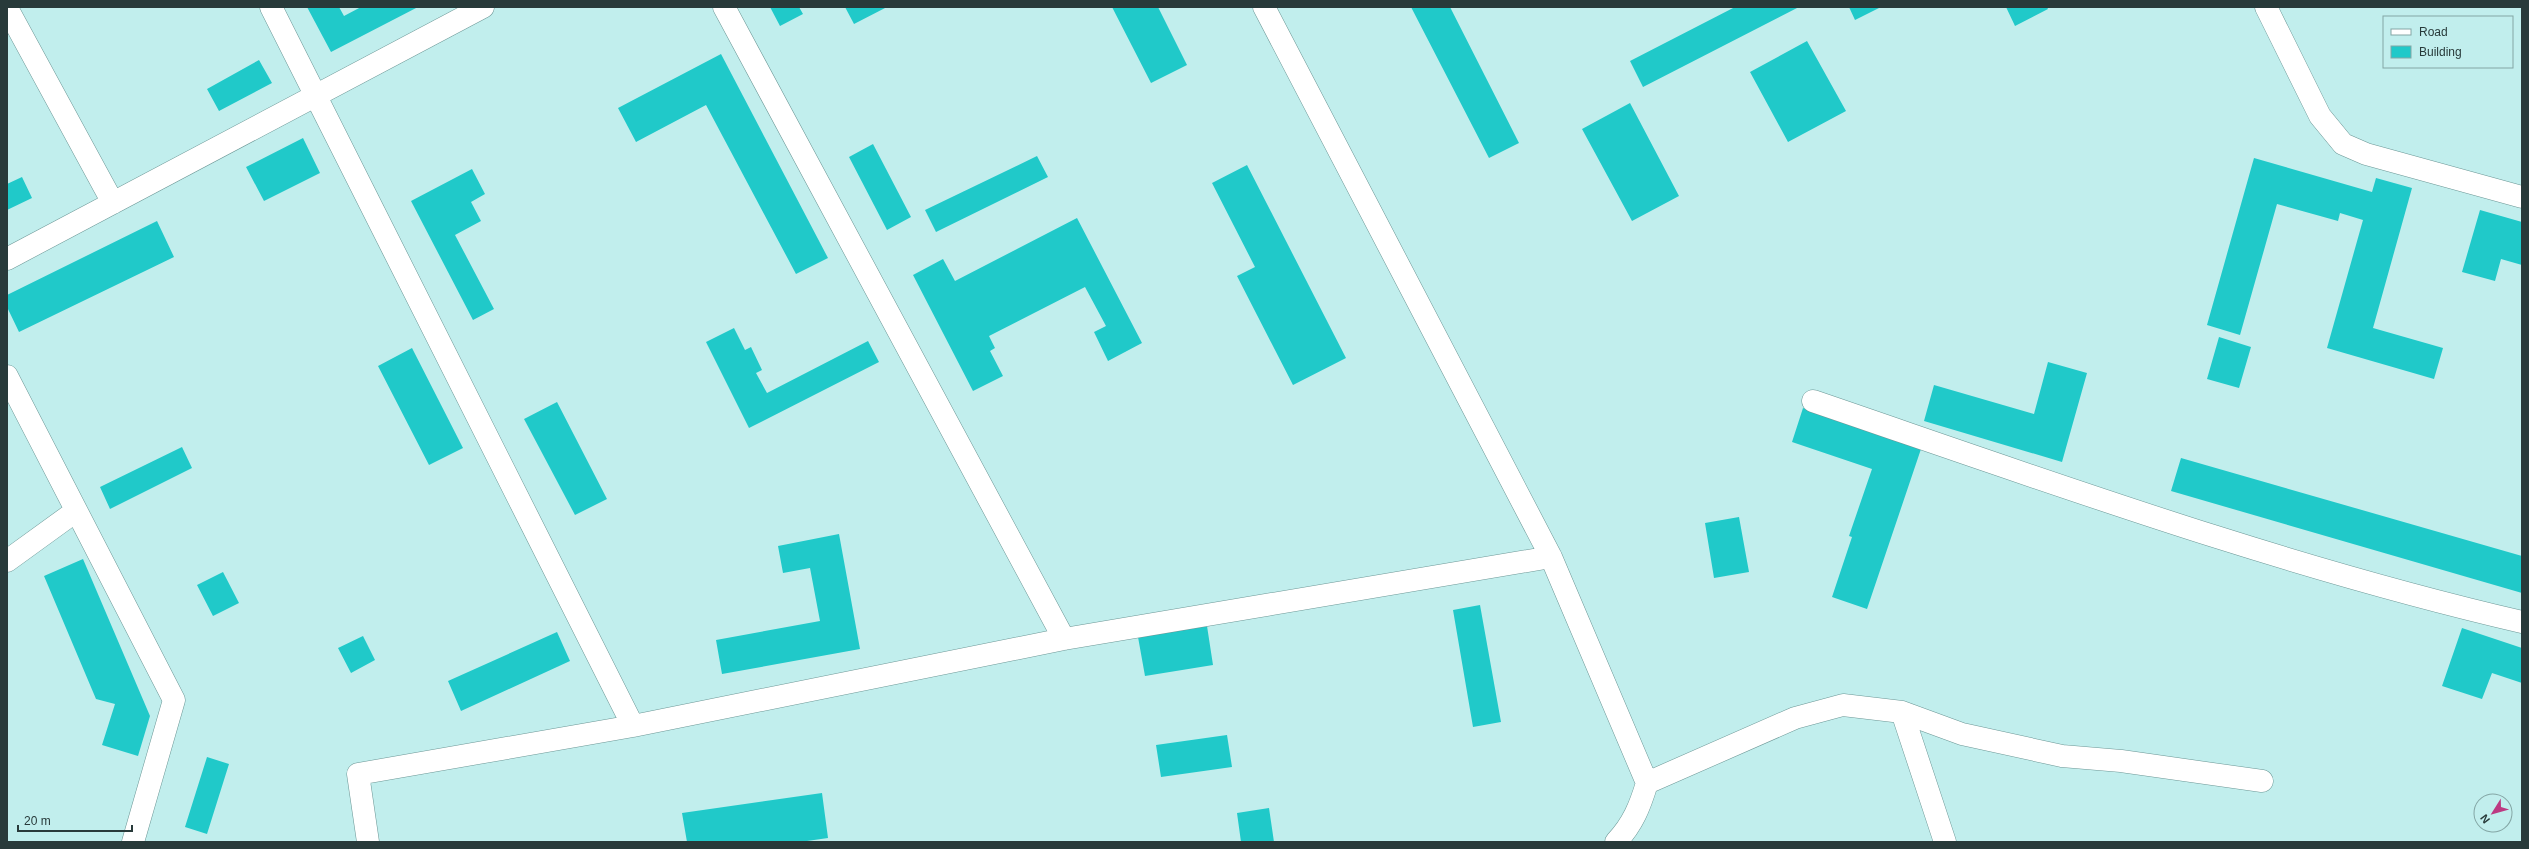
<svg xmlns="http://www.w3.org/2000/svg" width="2529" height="849" viewBox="0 0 2529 849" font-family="Arial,sans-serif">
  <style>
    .building { fill: #20c9c9 }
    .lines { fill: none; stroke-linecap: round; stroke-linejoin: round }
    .minor-casing { stroke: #6c9796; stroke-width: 23 }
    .minor { stroke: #fff; stroke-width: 22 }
  </style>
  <rect width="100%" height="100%" fill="#c1eeed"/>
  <path class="building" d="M307,7H339L344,16L361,7H418L331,52Z
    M770,7H799L803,14L780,26Z
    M845,7H887L854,24Z
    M1112,7H1158L1187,65L1151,83Z
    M1411,7H1450L1519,143L1489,158Z
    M1735,7H1799L1643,87L1630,61Z
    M1849,7H1881L1855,20Z
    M2006,7H2047L2048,9L2015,26Z
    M1807,41L1846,111L1788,142L1750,72Z
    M721,54L828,258L796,274L706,105L636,142L618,108Z
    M259,60L272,83L219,111L207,89Z
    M1630,103L1679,196L1632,221L1582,129Z
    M303,138L320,173L264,201L246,167Z
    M873,144L911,217L887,230L849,157Z
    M1037,156L1048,177L936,232L925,210Z
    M2254,158L2372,192L2376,178L2412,188L2373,328L2443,348L2434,379L2327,348L2363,220L2340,213L2338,221L2277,204L2240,335L2207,325Z
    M1247,165L1346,358L1293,385L1237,276L1255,267L1212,183Z
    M472,169L485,194L471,202L481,221L455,235L494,309L473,320L411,201Z
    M22,177L32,198L7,210V184Z
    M2480,210L2522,222V265L2501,259L2495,281L2462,272Z
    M1077,218L1142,343L1108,361L1094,332L1106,326L1085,287L989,336L995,348L990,351L1003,376L973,391L913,275L943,259L955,281Z
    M157,221L174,257L19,332L7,307V295Z
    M734,328L745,350L751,347L762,370L756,373L767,393L868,341L879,362L749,428L706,342Z
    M2219,337L2251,347L2239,388L2207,379Z
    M412,348L463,448L429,465L378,366Z
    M2048,362L2087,373L2062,462L1924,421L1934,385L2034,414Z
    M557,402L607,499L575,515L524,419Z
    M1803,408L1921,449L1867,609L1832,597L1852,537L1849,536L1872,469L1792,442Z
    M182,447L192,468L110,509L100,487Z
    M2181,458L2522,556V593L2171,491Z
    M1739,517L1749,572L1714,578L1705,523Z
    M839,534L860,649L722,674L716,640L820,621L810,568L783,573L778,546Z
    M83,559L150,716L138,756L102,745L115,704L96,699L44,576Z
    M223,572L239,603L213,616L197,585Z
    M1480,605L1501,722L1473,727L1453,610Z
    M1207,626L1213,665L1145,676L1138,637Z
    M2462,628L2522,648V683L2492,673L2482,699L2442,686Z
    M557,632L570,661L461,711L448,681Z
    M363,636L375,660L351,673L338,648Z
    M1227,735L1232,767L1161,777L1156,745Z
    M207,757L229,764L207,834L185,827Z
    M822,793L828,838L800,842H687L682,813Z
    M1269,808L1274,842H1241L1237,813Z"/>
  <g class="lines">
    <g class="minor-casing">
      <path id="minor" d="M271,7L633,726
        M724,7L1064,639
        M1264,7L1551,557L1647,783C1640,806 1633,824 1616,842
        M2266,7L2320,116L2343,144L2366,154L2522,197
        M7,8L113,203
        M7,259L483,7
        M7,376L174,700L133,842
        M1813,401C2047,481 2281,566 2522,622
        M7,561L76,511
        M1902,712L1945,842
        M1647,783L1795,718L1843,705L1902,712L1962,734L2062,756L2121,761L2262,781
        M368,842L358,774L633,726L1064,639L1551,557"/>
    </g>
    <use href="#minor" class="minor"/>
  </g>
  <rect width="2529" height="849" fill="none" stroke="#283a3a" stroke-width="16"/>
  <rect x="2383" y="16" width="130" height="52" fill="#c1eeed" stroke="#84a6a5"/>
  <rect x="2391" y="29" width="20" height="6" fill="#ffffff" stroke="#84a6a5"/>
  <text x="2419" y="36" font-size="12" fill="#283a3a">Road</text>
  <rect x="2391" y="46" width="20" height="12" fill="#20c9c9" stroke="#84a6a5"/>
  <text x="2419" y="56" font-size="12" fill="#283a3a">Building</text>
  <g transform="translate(2493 813) rotate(233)"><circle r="19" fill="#c1eeed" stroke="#84a6a5"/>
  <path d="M0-3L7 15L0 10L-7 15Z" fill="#bc3a82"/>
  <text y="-6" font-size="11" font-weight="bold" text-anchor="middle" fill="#283a3a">N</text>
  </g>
  <path d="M18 825v6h114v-6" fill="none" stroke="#283a3a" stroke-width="2"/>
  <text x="24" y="825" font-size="12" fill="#283a3a" stroke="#c1eeed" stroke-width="3" paint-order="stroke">20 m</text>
</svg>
